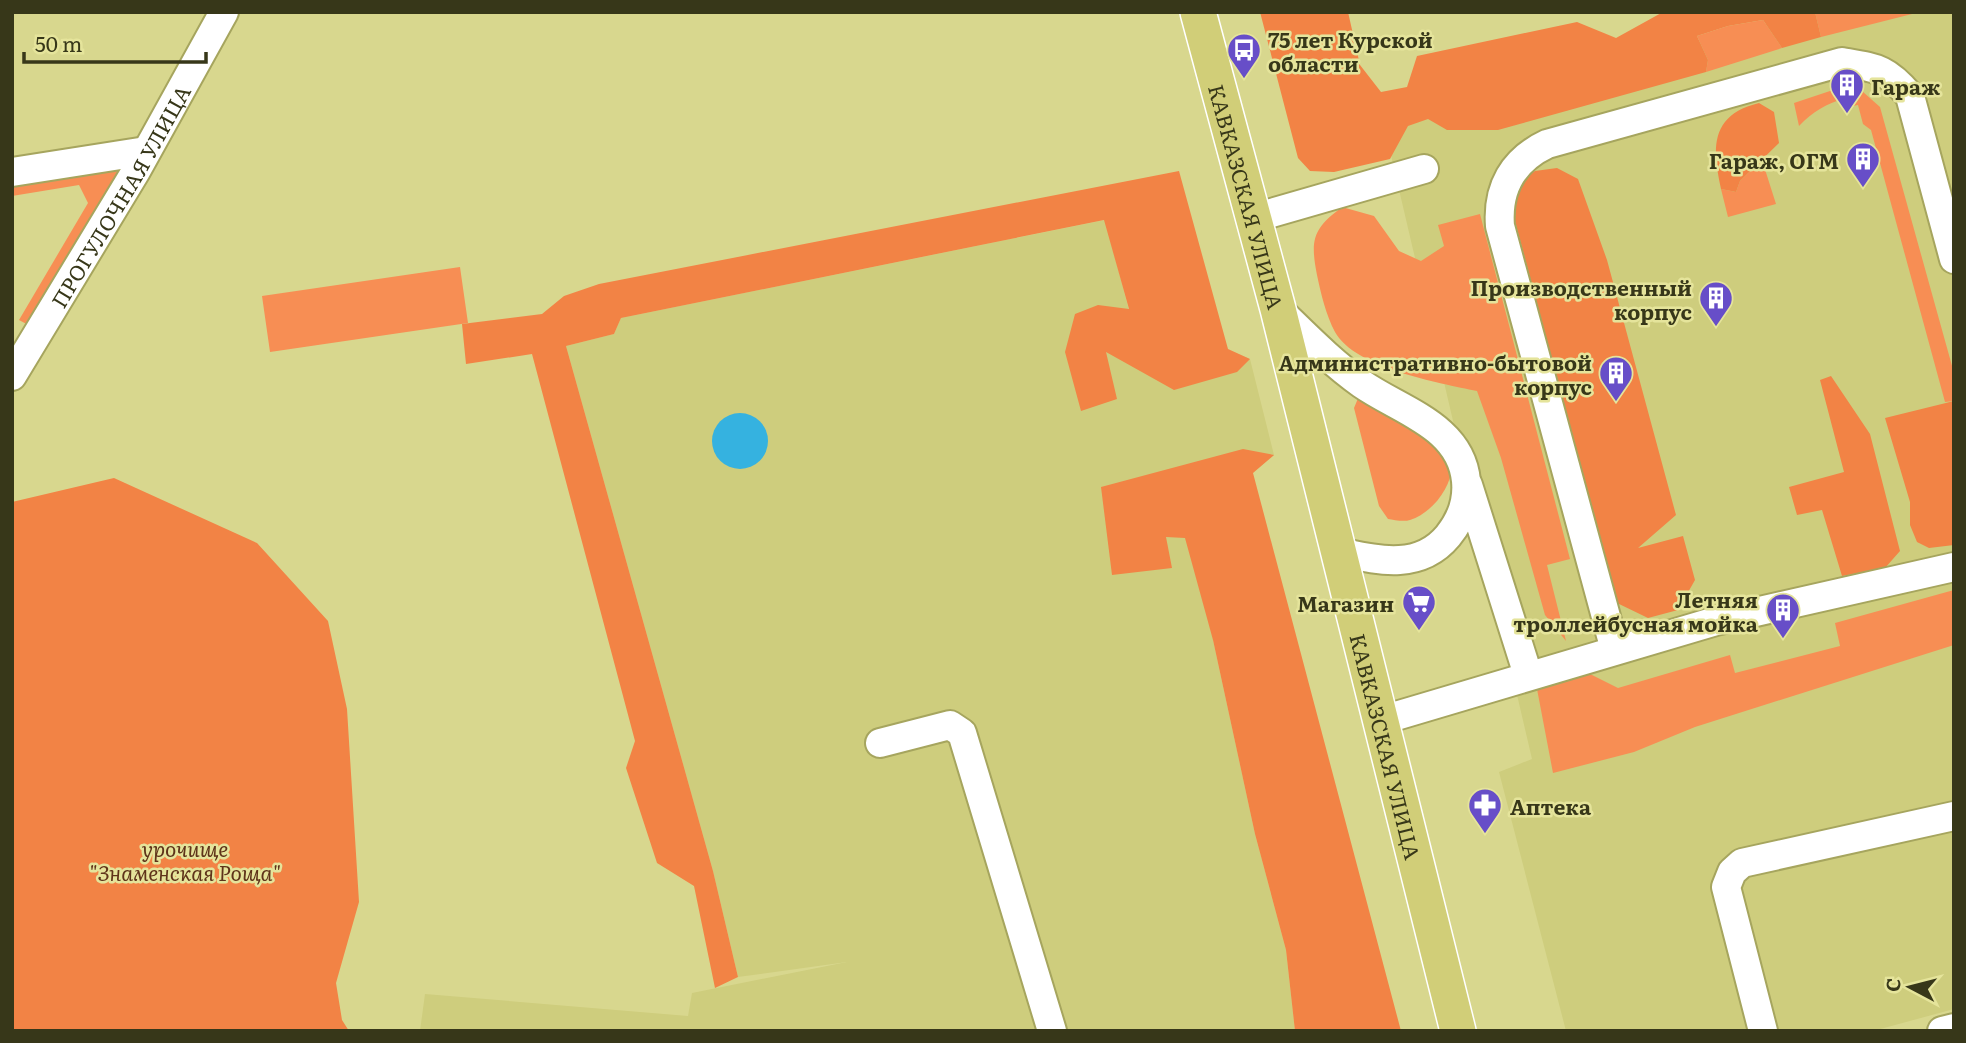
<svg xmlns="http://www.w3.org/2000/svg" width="1966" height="1043" viewBox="0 0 1966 1043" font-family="Literata,serif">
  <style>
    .built { fill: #cecd7d }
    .green { fill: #f78e54 }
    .forest { fill: #f28345 }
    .water { fill: #35b2e0 }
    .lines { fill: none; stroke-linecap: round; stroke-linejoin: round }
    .minor-casing { stroke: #a6a55e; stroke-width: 32 }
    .major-casing { stroke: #fff; stroke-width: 38 }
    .minor { stroke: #fff; stroke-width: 28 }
    .major { stroke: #d1ce78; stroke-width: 35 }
    .labels { text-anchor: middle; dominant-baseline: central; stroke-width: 5; stroke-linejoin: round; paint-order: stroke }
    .poi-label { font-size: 21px; font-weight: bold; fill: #373719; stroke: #e5e49b; text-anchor: end }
    .street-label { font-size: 21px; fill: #373719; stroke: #e5e49b }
    .park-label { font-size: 21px; font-style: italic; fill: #5f331a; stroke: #e5e49b }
  </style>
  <rect width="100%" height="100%" fill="#d8d78e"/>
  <path class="built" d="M1813,12H1954V1009L1873,1031H1566L1499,772L1532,759L1383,121Z
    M1105,220L1129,310L1250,359L1274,455L1253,472L1213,640L1255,834L1286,950L1295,1031H420L425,994L688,1016L692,993L847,962L738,977L713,871L566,346L614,334L621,318Z"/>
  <path class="green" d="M1815,12H1920L1821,37Z
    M1763,20L1782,48L1706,72L1708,60L1697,36L1728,26Z
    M1842,87L1862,91L1880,107L1954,373V401L1945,402L1871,130L1863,124L1858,105L1848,107L1846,98C1826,104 1813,111 1799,126L1794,103Z
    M130,155L45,334L19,320L88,203L79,185L12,196V172Z
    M1762,160L1776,204L1728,217L1721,189L1736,192L1740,181Z
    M1342,207L1374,216L1399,251L1421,261L1444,246L1438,225L1480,214L1570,559L1547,565L1566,641L1545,615L1501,458L1477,391C1439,383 1355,368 1335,332C1326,315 1321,294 1317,275C1310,239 1313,229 1342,207Z
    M460,267L468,323L270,352L262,296Z
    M1359,396L1393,400L1452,466C1451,488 1432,513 1410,520C1404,522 1394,520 1388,519L1379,506L1354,408Z
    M1954,590V645L1695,727L1634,752L1553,773L1537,689L1588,673L1618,688L1730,655L1735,673L1840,646L1835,623Z"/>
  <path class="forest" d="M1260,12H1348L1360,65L1381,92L1407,87L1417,56L1577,22L1616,38L1663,12H1815L1821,37L1782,48L1763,20L1728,26L1697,36L1708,60L1706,72L1498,130H1447L1428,119L1408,126L1390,159L1334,172L1310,171L1298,158Z
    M1759,103L1774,112L1779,143L1740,181L1736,192L1721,189C1712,148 1710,115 1759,103Z
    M1557,168L1578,179L1607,260L1676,515L1638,548L1683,536L1695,580L1678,610L1648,618L1617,603L1512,210L1519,182L1535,171Z
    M1179,171L1228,349L1250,359L1237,372L1174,390L1106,352L1117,399L1081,411L1065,352L1075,314L1098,305L1129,309L1104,220L621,318L614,334L566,346L713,871L738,977L715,988L694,886L657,863L626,768L635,741L532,354L466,364L462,324L542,314L564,296L599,284Z
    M1831,376L1870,434L1900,551L1885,568L1842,576L1822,510L1797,515L1789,487L1844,472L1820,380Z
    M1954,401V545L1929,548L1917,542L1910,525V502L1885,418Z
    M1243,449L1274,455L1253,473L1401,1031H1295L1286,950L1255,834L1213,640L1185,538L1166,537L1172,568L1112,575L1101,487Z
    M114,478L257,543L328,621L347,709L359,902L336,983L342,1020L349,1031H12V502Z"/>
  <path class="water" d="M712 441a28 28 0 1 1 56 0a28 28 0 1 1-56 0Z"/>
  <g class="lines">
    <g class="minor-casing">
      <g id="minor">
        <path d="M12,172L146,151"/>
        <path d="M1254,218L1424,169"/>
        <path d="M1278,309C1305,335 1331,362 1362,384C1401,411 1461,426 1466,481C1468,502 1461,520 1448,536C1419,571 1377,560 1339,552"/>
        <path id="s1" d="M12,376L136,171L224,12"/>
        <path d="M1468,485L1528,675"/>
        <path d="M1615,650L1500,226C1497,188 1513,160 1547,144L1842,62C1877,68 1886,68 1910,96L1954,259"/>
        <path d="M1379,721L1716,621L1954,567"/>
        <path d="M880,743L950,725L962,733L1052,1031"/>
        <path d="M1763,1031L1726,887L1732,872L1742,863L1954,816"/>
        <path d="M1942,1031L1954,1028"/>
      </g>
    </g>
    <g class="major-casing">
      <g id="major">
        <path id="s2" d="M1198,12L1278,309L1458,1031"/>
      </g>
    </g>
    <use href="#minor" class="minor"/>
    <use href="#major" class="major"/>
  </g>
  <defs>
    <g id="bus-pin" transform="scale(1.75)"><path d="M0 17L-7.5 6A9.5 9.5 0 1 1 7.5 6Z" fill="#674ec8" stroke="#e5e49b"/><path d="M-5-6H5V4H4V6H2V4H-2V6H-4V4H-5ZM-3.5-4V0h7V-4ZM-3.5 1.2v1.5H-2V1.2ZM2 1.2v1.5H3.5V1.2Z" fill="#fff"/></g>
    <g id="building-pin" transform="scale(1.75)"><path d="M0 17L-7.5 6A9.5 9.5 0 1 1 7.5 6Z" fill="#674ec8" stroke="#e5e49b"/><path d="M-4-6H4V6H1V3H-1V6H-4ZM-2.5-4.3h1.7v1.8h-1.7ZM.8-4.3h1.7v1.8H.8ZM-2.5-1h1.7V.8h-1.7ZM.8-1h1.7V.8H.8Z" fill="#fff"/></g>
    <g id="supermarket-pin" transform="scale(1.75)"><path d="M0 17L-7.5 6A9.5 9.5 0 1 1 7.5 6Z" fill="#674ec8" stroke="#e5e49b"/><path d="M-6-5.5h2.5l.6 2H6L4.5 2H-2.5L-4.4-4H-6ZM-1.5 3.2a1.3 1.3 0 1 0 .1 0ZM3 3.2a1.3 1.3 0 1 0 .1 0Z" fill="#fff"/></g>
    <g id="pharmacy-pin" transform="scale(1.75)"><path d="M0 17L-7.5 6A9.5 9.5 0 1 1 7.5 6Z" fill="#674ec8" stroke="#e5e49b"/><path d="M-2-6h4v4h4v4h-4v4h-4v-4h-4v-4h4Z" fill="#fff"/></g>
  </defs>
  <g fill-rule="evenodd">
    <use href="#bus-pin" x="1244" y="50"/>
    <use href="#building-pin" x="1847" y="85"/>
    <use href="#building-pin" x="1863" y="159"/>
    <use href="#building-pin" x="1716" y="298"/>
    <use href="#building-pin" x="1616" y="373"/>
    <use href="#supermarket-pin" x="1419" y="602"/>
    <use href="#building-pin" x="1783" y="610"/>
    <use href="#pharmacy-pin" x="1485" y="805"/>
  </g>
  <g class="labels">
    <g class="poi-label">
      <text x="1268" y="38" text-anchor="start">75 лет Курской<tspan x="1268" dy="24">области</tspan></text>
      <text x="1871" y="85" text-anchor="start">Гараж</text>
      <text x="1839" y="159">Гараж, ОГМ</text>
      <text x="1692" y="286">Производственный<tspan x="1692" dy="24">корпус</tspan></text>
      <text x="1592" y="361">Административно-бытовой<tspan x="1592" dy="24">корпус</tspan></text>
      <text x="1758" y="598">Летняя<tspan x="1758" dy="24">троллейбусная мойка</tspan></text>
      <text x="1394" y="602">Магазин</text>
      <text x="1510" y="805" text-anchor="start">Аптека</text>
    </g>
    <g class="street-label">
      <text stroke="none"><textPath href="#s1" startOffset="210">ПРОГУЛОЧНАЯ УЛИЦА</textPath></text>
      <text stroke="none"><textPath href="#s2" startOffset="191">КАВКАЗСКАЯ УЛИЦА</textPath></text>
      <text stroke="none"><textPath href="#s2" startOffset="758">КАВКАЗСКАЯ УЛИЦА</textPath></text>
    </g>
    <g class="park-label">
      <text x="185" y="847">урочище<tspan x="185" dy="24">"Знаменская Роща"</tspan></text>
    </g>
  </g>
  <rect width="1966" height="1043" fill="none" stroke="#373719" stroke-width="28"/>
  <g transform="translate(1910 987) rotate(277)" stroke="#e5e49b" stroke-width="5" paint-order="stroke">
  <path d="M0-5L12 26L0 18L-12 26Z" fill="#373719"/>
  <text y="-10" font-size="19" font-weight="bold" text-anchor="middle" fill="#373719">С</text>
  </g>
  <path d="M24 52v10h182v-10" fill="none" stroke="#373719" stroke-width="3.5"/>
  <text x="35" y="52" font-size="21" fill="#373719" stroke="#e5e49b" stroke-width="5" paint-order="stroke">50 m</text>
</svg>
